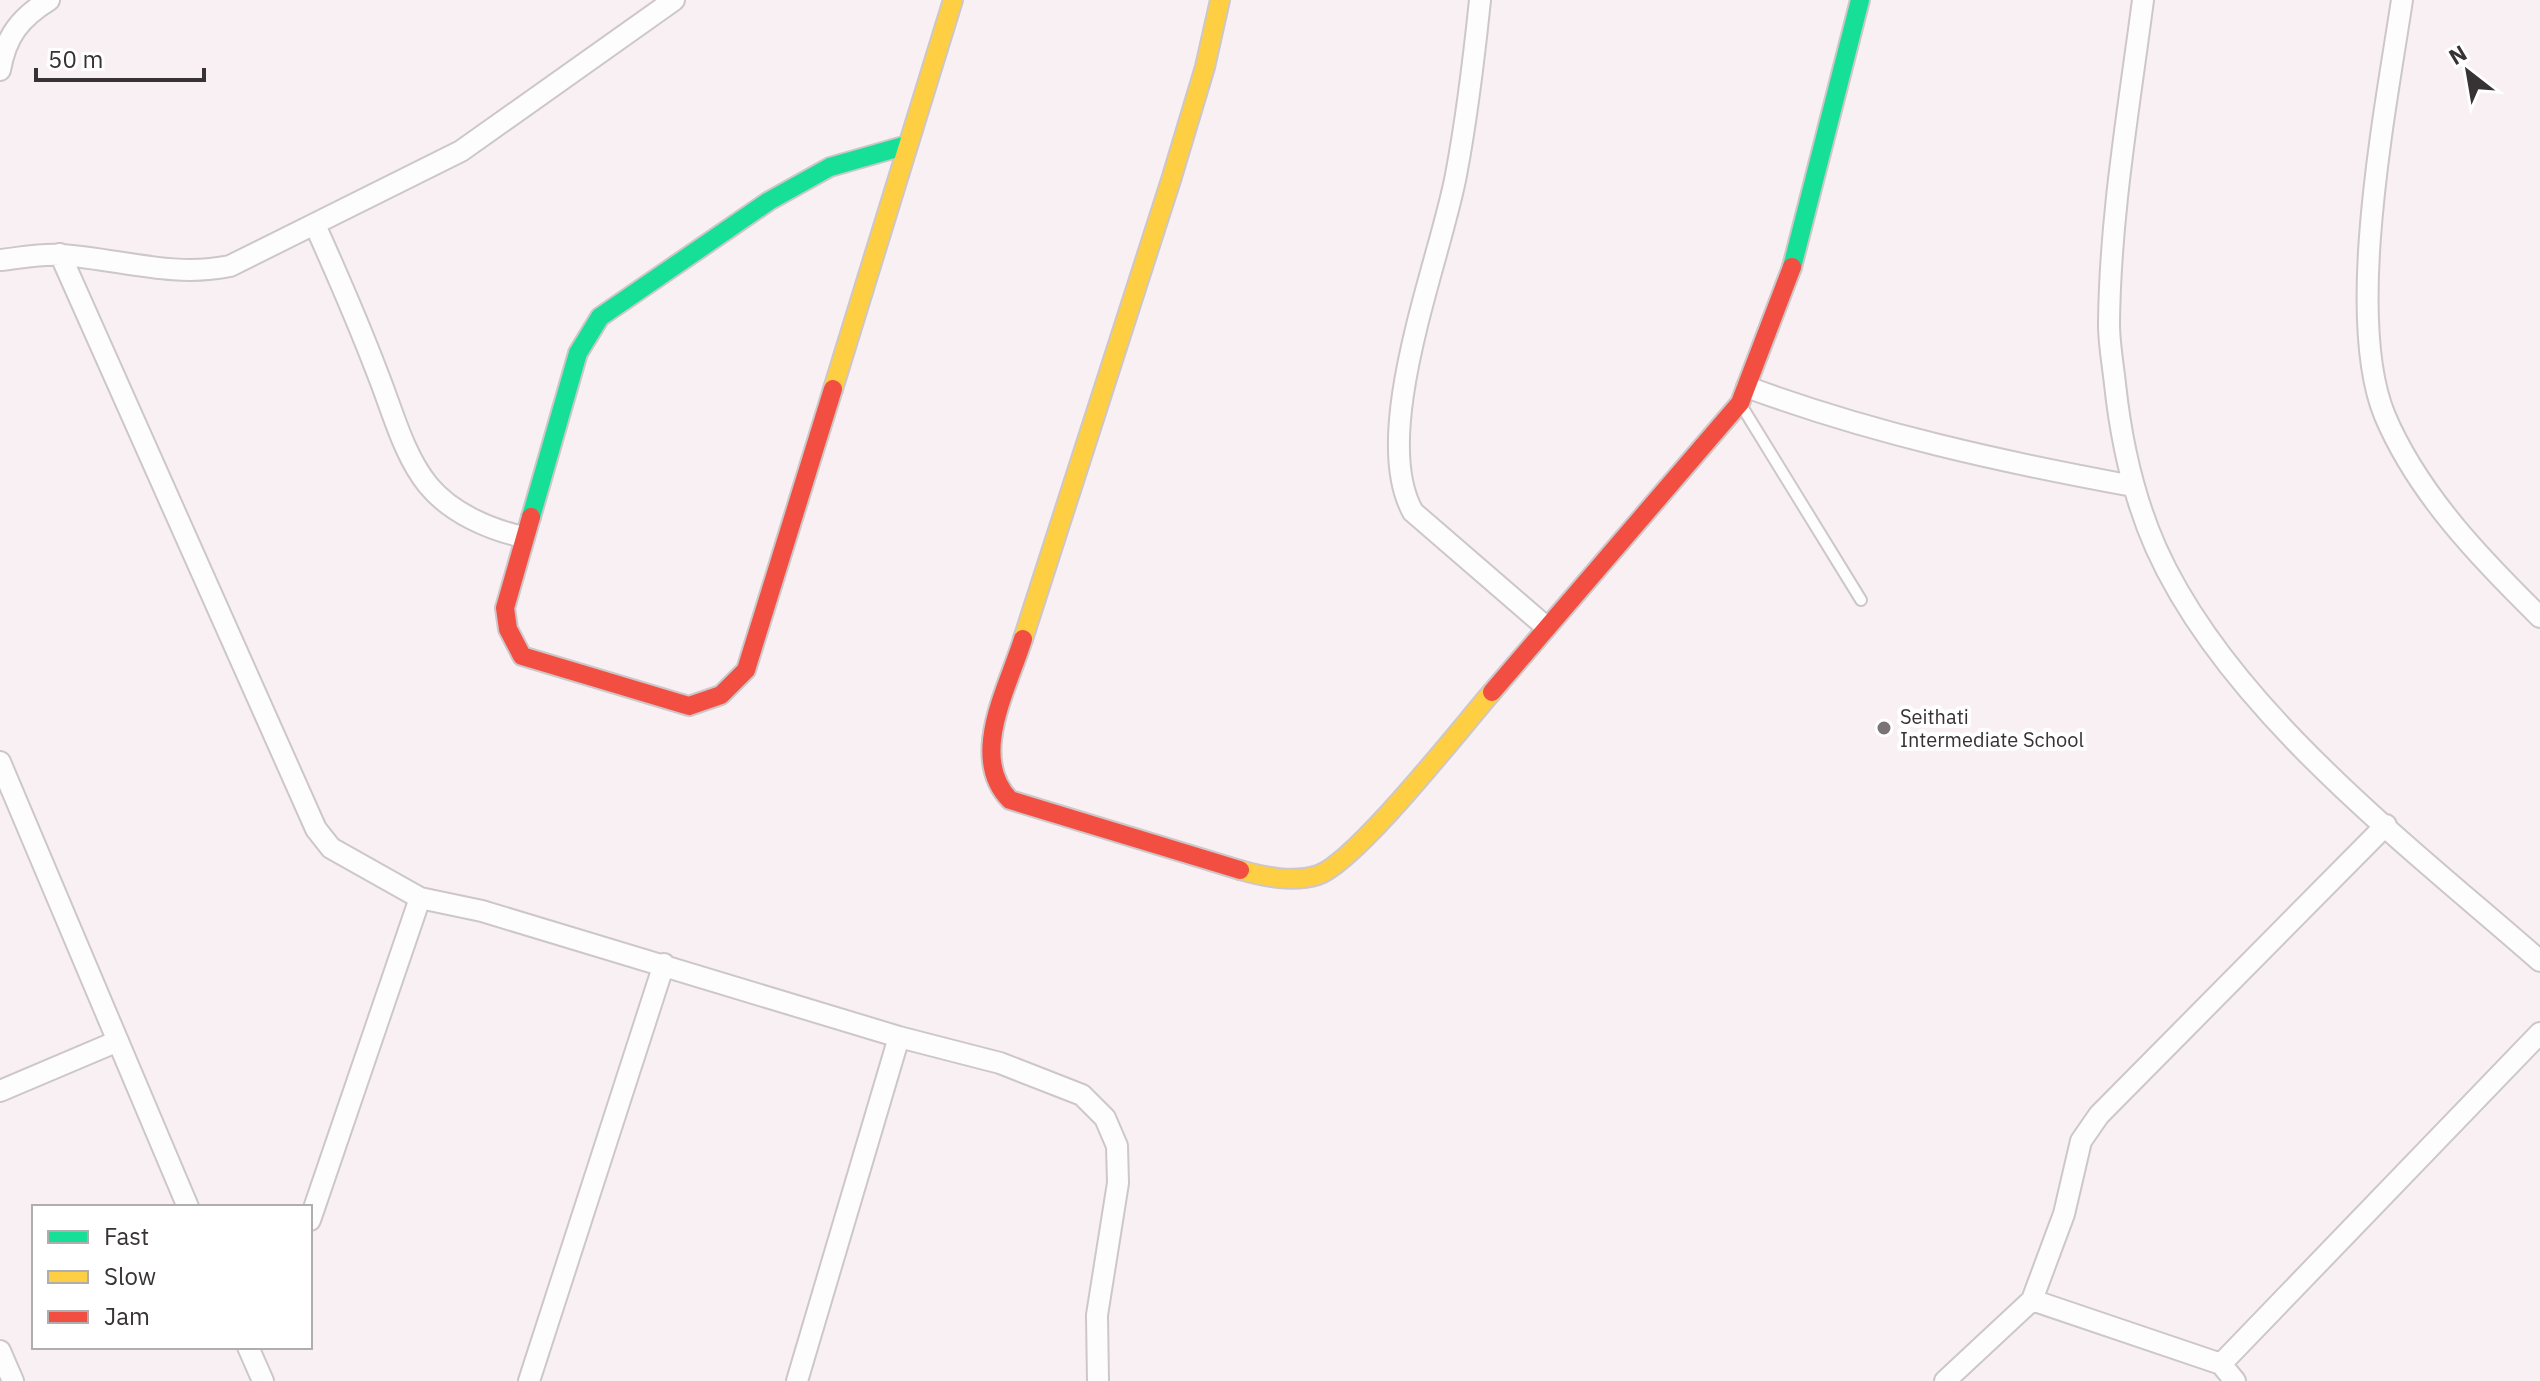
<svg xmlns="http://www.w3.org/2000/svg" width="2540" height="1381" viewBox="0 0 2540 1381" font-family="'IBM Plex Sans',sans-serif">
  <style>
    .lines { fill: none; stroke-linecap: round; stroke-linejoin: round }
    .lane-casing { stroke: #cdc7c9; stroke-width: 14 }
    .street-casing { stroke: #cdc7c9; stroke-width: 24 }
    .fast-casing { stroke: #cdc7c9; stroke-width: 22 }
    .slow-casing { stroke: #cdc7c9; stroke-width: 22 }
    .jam-casing { stroke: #cdc7c9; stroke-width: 22 }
    .lane { stroke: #fefdfd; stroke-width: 10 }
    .street { stroke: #fefdfd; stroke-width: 20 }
    .fast { stroke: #16e098; stroke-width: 18 }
    .slow { stroke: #ffcf43; stroke-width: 18 }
    .jam { stroke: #f24e42; stroke-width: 18 }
    .poi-dot { fill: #7b7476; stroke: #fff; stroke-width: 3 }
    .labels { text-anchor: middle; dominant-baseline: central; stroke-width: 8; stroke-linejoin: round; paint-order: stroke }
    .poi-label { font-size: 20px; fill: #373233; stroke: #fff; text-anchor: start }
  </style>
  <rect width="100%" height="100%" fill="#f8f0f3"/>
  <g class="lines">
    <g class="lane-casing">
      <path id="lane" d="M1741,405L1861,600"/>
    </g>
    <g class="street-casing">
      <path id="street" d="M1480,0C1474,58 1467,117 1456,175C1440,261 1369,434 1413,512L1545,626
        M2143,0C2129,108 2110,215 2109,324C2109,344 2113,365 2115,384C2121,440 2133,496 2156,548C2228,709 2409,846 2540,961
        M2402,0C2386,107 2344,318 2385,416C2418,494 2481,559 2540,617
        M0,70C6,36 20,18 49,0
        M315,225C337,274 358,322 377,372C392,409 403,454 428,485C451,513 490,530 524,537
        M60,254L316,829L331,848L420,898
        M0,260C20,258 42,253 62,255C119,259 173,278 230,266L461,151L674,0
        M1747,387C1871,433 2002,462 2133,486
        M0,762L188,1207
        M0,1091L118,1041
        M310,1220L420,898L482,911L899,1037L1000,1063L1082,1095L1105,1118L1117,1146L1118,1183L1097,1315L1098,1381
        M2032,1300L2221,1364L2235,1381
        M248,1347L263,1381
        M0,1351L13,1381
        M2221,1364L2540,1033
        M529,1381L664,964
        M797,1381L899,1037
        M1945,1381L2032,1300L2064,1214L2081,1141L2099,1115L2386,825"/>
    </g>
    <g class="fast-casing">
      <path id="fast" d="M1792,267L1860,0
        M531,517L578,353L600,317L769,201L830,167L907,145"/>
    </g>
    <g class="slow-casing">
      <path id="slow" d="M833,389L953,0
        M1023,639L1171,180L1205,67L1220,0
        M1240,870C1265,877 1293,883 1318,875C1356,862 1460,729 1492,692"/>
    </g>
    <g class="jam-casing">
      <path id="jam" d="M531,517L505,608L508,629L522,656L689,706L721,695L746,670L833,389
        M1023,639C1008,688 968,757 1010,800L1240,870
        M1492,692L1740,403L1792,267"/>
    </g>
    <use href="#lane" class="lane"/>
    <use href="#street" class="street"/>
    <use href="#fast" class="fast"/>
    <use href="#slow" class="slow"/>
    <use href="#jam" class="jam"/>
  </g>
  <circle class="poi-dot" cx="1884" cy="728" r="8"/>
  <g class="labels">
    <g class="poi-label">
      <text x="1900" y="716">Seithati<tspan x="1900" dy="23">Intermediate School</tspan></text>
    </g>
  </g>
  <rect x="32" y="1205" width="280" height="144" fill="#ffffff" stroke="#afadad" stroke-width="2"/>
  <rect x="48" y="1231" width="40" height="12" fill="#16e098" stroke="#afadad" stroke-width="2"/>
  <text x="104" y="1245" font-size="24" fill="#373233">Fast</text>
  <rect x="48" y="1271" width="40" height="12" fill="#ffcf43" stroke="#afadad" stroke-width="2"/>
  <text x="104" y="1285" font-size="24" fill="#373233">Slow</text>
  <rect x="48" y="1311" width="40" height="12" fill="#f24e42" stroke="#afadad" stroke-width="2"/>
  <text x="104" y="1325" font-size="24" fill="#373233">Jam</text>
  <g transform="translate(2468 72) rotate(329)" stroke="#ffffff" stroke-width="6" paint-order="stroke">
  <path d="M0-6L14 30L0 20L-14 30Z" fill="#373233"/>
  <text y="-12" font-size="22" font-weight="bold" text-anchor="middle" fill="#373233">N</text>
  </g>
  <path d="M36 68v12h168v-12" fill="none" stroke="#373233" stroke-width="4"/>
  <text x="48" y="68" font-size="24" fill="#373233" stroke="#ffffff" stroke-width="6" paint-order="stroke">50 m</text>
</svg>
